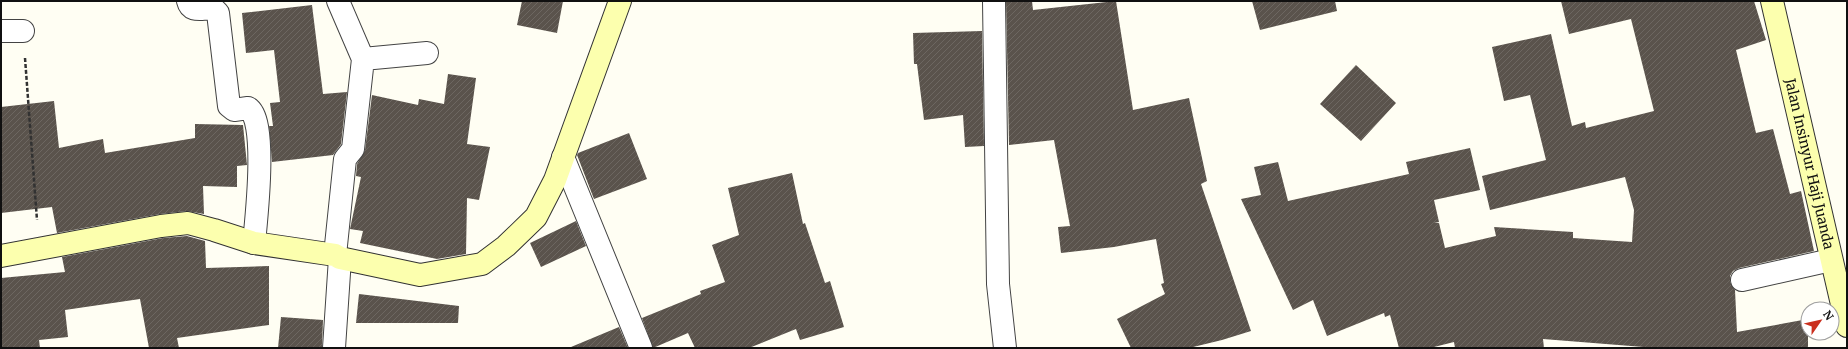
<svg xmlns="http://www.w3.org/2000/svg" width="1848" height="349" viewBox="0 0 1848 349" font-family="Merriweather,serif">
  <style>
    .building { fill: url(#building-hatch) }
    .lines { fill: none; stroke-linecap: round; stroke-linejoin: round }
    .street-casing { stroke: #434343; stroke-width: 24 }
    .secondary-casing { stroke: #323232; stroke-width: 24 }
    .path { stroke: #323232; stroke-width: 2.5; stroke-dasharray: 4 2; stroke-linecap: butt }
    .street { stroke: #fff; stroke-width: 22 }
    .secondary { stroke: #fcffae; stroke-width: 22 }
    .labels { text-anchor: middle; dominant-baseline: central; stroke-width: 4; stroke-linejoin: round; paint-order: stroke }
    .street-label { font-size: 14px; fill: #101010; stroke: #fff }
  </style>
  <defs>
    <pattern id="building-hatch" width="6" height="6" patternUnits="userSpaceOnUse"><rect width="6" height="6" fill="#5a534c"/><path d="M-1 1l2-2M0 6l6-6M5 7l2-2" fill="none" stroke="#6d6761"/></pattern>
  </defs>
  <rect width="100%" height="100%" fill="#fffef3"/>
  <path class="building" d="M522,1H563L557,33L517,25Z
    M1006,1H1032L1033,10L1116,1L1133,110L1189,98L1207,181L1201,184L1251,331L1222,340L1189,348H1131L1117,319L1165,294L1161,284L1164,283L1156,239L1114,247L1061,253L1058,227L1070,226L1054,140L1009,145Z
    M1252,1H1335L1337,11L1260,30Z
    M1561,1H1754L1766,40L1736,50L1756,133L1773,129L1790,194L1801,191L1814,251L1739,268L1733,271L1730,276V282L1735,290L1737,332L1808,319V348H1656L1543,339L1544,348H1455L1454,342L1430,348H1399L1390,315L1385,317L1384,313L1327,336L1313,300L1293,310L1241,199L1261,195L1254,167L1278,162L1288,201L1409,174L1406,162L1470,148L1480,190L1434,200L1439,222L1434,223H1439L1445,248L1496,236L1494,227L1573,232V238L1632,242L1634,210L1625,177L1490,210L1482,176L1546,160L1530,95L1504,101L1492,47L1551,34L1572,126L1585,122L1586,128L1654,111L1631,19L1569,34Z
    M312,5L323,94L347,92L341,144L333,155L272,162L269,126H273L270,103L280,102L274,50L246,53L242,13Z
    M982,31L984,146L965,147L963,115L924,120L917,64H914L913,33Z
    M1356,65L1396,103L1361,141L1320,104Z
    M448,74L476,78L467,144L490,147L479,200L467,198L466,254L437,259L360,243L363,231L350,229L361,177L356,176L357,164L365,150L372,95L418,105L419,99L444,104Z
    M54,101L59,148L103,139L105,153L195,138V124L243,125L247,165L237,166V187L203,186L204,214L187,211L160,214L57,233L52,207L1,213V107Z
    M629,133L647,179L594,199L577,155L578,153Z
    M792,173L803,224L805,223L825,283L830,281L844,327L800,340L796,329L749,348H695L688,333L653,348L642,318L701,294L700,291L725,282L712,245L739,235L728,188Z
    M576,221L586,246L541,267L530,243Z
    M187,236L205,241L206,268L269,266V325L177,338L179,348H149L140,299L65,310L68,337L39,340L40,348H1V278L65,272L62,257L163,238Z
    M359,294L459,306L458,323H356Z
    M281,317L323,320L322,348H278Z
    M619,327L628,348H571V347Z"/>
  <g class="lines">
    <g class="street-casing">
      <path id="street" d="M188,1C191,14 204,7 214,9L218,13L229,106L234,110L248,108C268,119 256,221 254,243
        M994,1L998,284L1005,348
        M1,31H23
        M363,59L427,53
        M563,157L641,348
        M335,255L345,159L353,149L363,59L338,1
        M1742,280L1831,260
        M334,348L340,258"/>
    </g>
    <g class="secondary-casing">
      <g id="secondary">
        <path id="s1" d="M1772,1L1847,326"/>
        <path d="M1,256L161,226L188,223L214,230L254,243L335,255L340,258L420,275L482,264L506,246L536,217L555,180L620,1"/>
      </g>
    </g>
    <path class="path" d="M25,58L37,220"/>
    <use href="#street" class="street"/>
    <use href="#secondary" class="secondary"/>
  </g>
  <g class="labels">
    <g class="street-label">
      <text stroke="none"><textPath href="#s1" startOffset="167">Jalan Insinyur Haji Juanda</textPath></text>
    </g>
  </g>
  <rect width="1848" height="349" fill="none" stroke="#101010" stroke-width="4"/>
  <g transform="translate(1820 321) rotate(56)"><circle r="19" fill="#ffffff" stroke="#9f9f9f"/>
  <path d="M0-3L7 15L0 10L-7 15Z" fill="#ca2f1e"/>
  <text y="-6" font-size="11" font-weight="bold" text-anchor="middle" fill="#101010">N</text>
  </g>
</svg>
